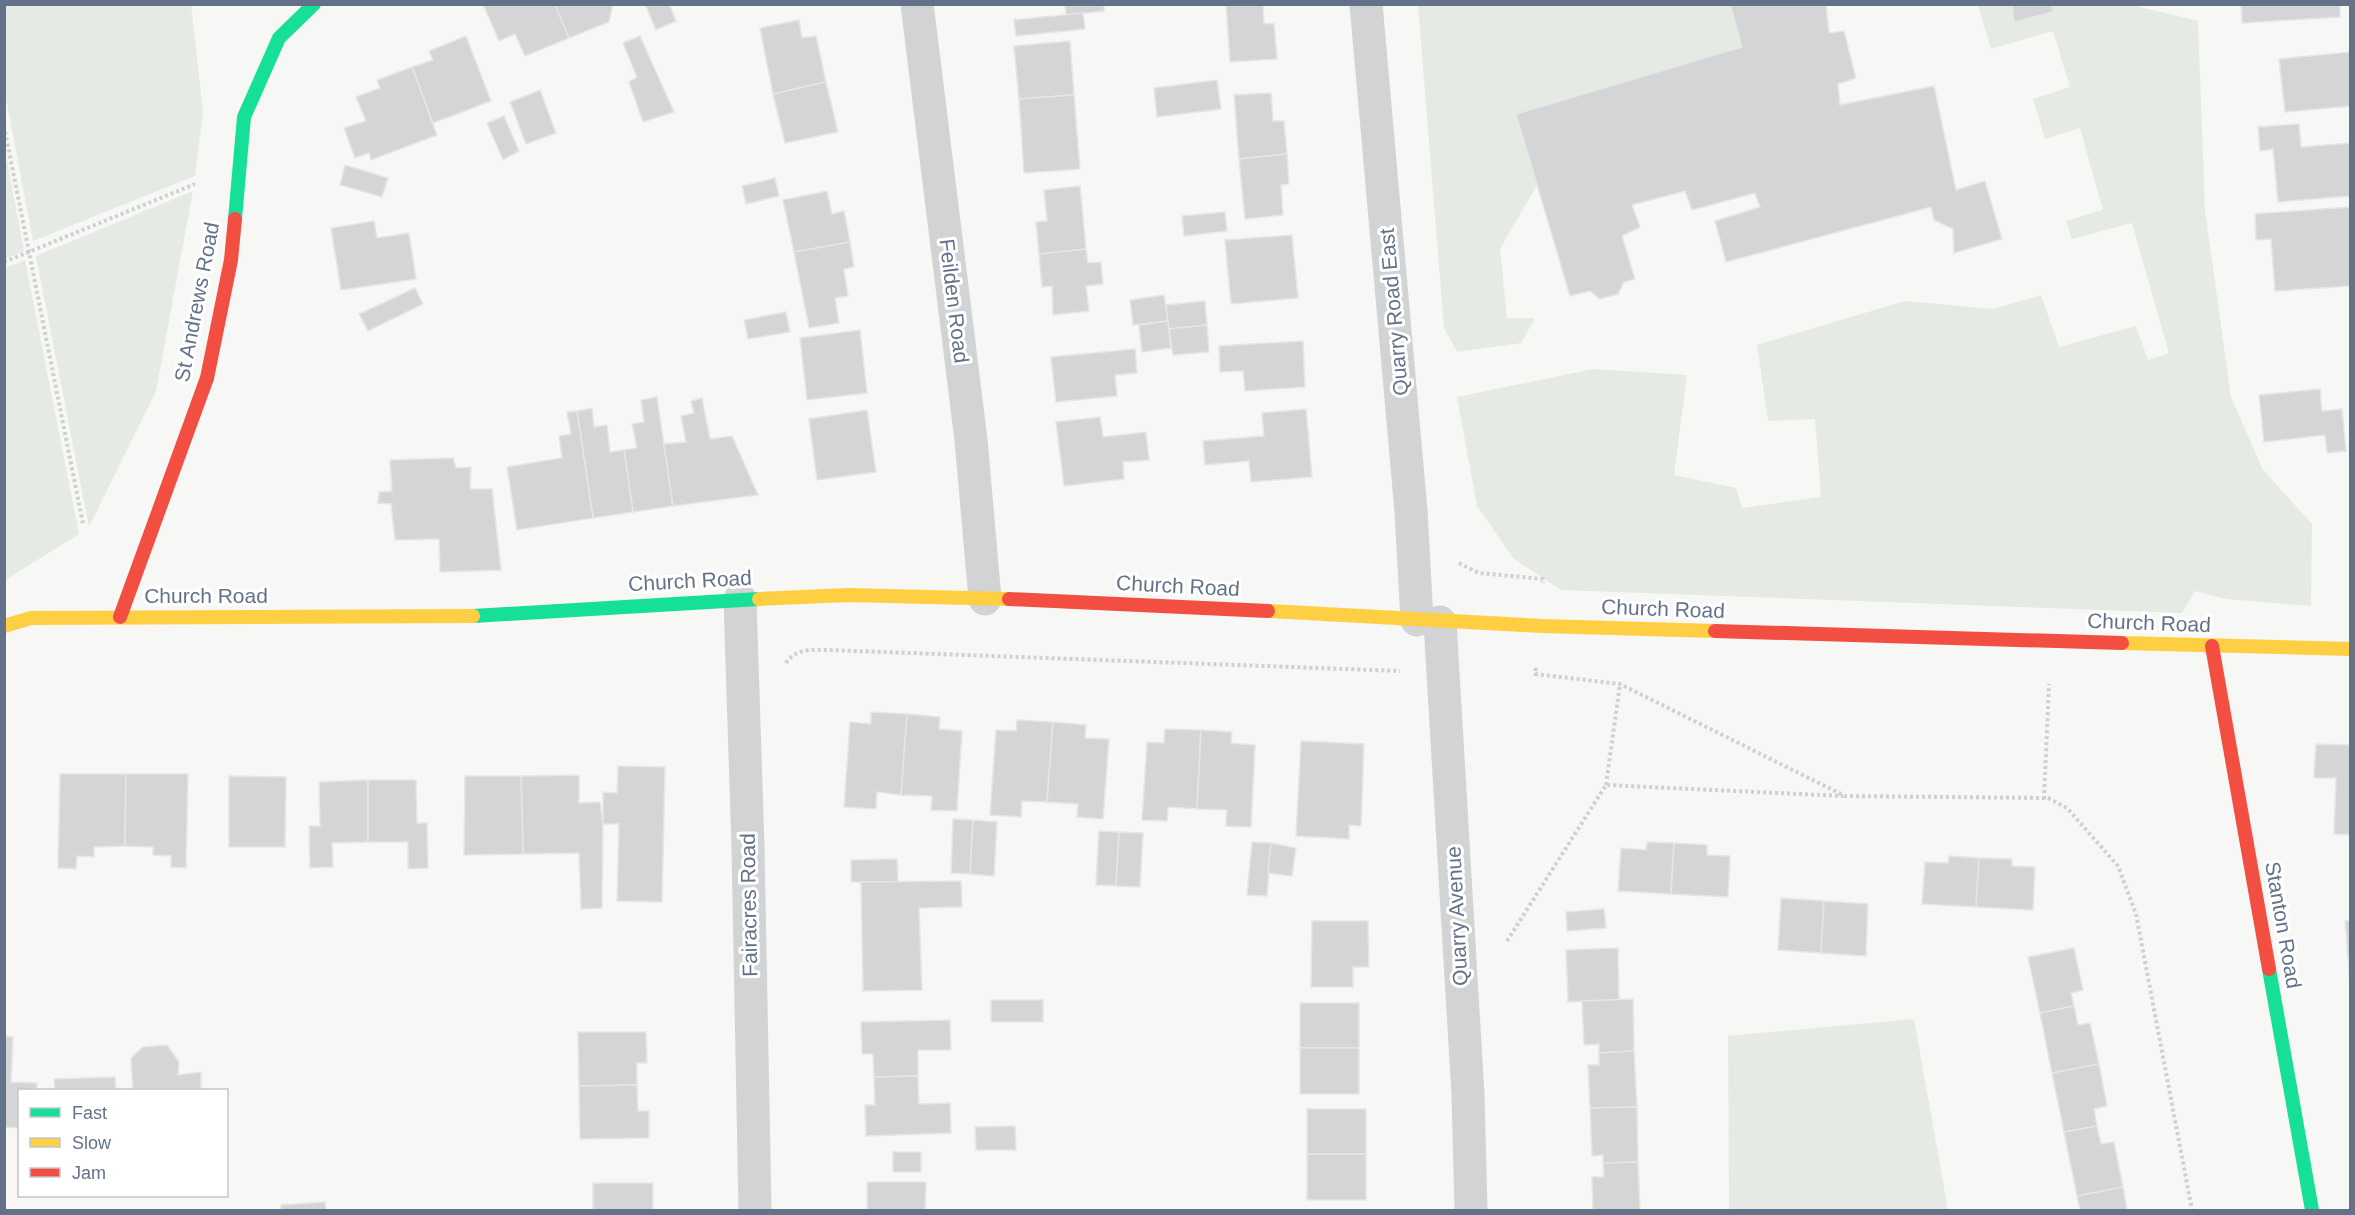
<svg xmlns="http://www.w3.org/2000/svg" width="2355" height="1215" font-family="Helvetica,sans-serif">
<rect width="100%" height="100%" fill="#f7f7f6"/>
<g fill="#e6eae4">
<path d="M4 5H191L203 112 195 176 33 241 5 93Z"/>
<path d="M1418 5H1730L1742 47 1537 185 1500 249 1507 318H1535L1521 343 1457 352 1444 328Z"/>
<path d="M1978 5H2012L2015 22 2053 12 2051 5H2132L2198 21 2205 210 2231 397 2263 470 2312 524 2311 606 2226 599 2195 591 2182 613 1561 590 1514 559 1477 506 1457 397 1593 369 1687 375 1674 475 1736 488 1742 508 1821 497 1815 419 1768 421 1757 345 1905 301 1993 309 2041 295 2059 347 2136 326 2148 360 2169 353 2132 223 2072 239 2066 221 2103 210 2080 128 2045 139 2033 99 2070 87 2053 31 1991 49Z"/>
<path d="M5 150 24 251 5 259H4Z"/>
<path d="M193 191 156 391 89 527 36 256Z"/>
<path d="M25 260 79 534 5 580V268Z"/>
<path d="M1914 1019 1948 1210H1729L1728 1036Z"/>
</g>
<g fill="#d4d5d6" stroke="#e6e6e6" stroke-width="1.5">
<path d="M483 4H555L569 38 525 56 515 34 499 41Z"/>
<path d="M555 4H613L609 22 569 38Z"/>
<path d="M645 4H669L676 21 656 30Z"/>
<path d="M1065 4H1104V11L1066 15Z"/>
<path d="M1226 4H1263L1264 24 1274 23 1277 59 1230 62Z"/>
<path d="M1730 4H1826L1829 33 1844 31 1856 78 1838 84 1840 105 1934 86 1956 190 1985 181 2002 239 1954 253 1953 229 1934 220 1931 207 1726 262 1715 221 1760 207 1755 193 1692 210 1685 191 1632 205 1640 227 1622 236 1635 279 1624 282 1618 294 1600 299 1590 291 1570 296 1516 114 1742 47Z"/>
<path d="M2012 4H2051L2053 12 2014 22Z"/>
<path d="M2241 4H2340V17L2242 23Z"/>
<path d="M1083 13 1085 29 1016 36 1014 20Z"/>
<path d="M799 20 802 38 816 36 826 82 773 94 760 28Z"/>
<path d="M466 36 491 101 433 123 412 67 433 60 429 51Z"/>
<path d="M640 36 674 112 643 122 629 82 637 77 623 43Z"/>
<path d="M1070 41 1074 95 1019 99 1014 46Z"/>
<path d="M2350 52V106L2285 112 2279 59Z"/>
<path d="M412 67 437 135 371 160 369 153 355 158 344 128 366 121 356 97 380 88 377 80Z"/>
<path d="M1217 80 1221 109 1157 117 1154 88Z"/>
<path d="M826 82 838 132 785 143 773 94Z"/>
<path d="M540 90 556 133 526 144 510 102Z"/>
<path d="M1271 93 1273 121H1284L1287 154 1239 159 1234 95Z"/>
<path d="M1074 95 1080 169 1024 173 1019 99Z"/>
<path d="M504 116 519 151 503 160 487 123Z"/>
<path d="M2299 124 2301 147 2350 143V196L2278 202 2273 149 2260 151 2258 127Z"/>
<path d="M1287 154 1289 184 1281 185 1283 215 1245 219 1239 159Z"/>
<path d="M345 165 388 178 382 197 340 185Z"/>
<path d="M775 178 779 196 746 204 742 186Z"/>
<path d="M1080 186 1086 249 1039 254 1036 222 1047 221 1044 190Z"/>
<path d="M827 191 832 214 844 211 850 242 794 252 783 200Z"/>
<path d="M2350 207V286L2275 291 2271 239 2256 240 2255 214Z"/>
<path d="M1225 212 1227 231 1184 236 1182 216Z"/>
<path d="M374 221 377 238 409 233 416 279 341 290 331 228Z"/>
<path d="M1292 235 1298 298 1231 304 1225 240Z"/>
<path d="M850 242 854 267 844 269 848 296 835 298 839 323 809 328 794 252Z"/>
<path d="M1086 249 1088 263 1101 262 1103 284 1086 286 1089 311 1053 315 1052 286 1042 287 1039 254Z"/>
<path d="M415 288 423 304 368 331 359 314Z"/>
<path d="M1164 295 1168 321 1133 325 1130 300Z"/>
<path d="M1205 301 1207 325 1169 329 1166 305Z"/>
<path d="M786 312 790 332 748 339 744 320Z"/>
<path d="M1168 321 1171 348 1142 352 1139 325Z"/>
<path d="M1207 325 1209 352 1173 355 1169 329Z"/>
<path d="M860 330 867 393 807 400 800 338Z"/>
<path d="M1303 341 1305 387 1245 391 1243 371 1220 372 1219 346Z"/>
<path d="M1135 349 1137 373 1115 375 1117 396 1056 402 1051 357Z"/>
<path d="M2320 389 2322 411 2342 409 2346 451 2327 453 2325 435 2264 442 2259 395Z"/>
<path d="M657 397 673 506 633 512 624 450 637 448 632 424 644 422 641 400Z"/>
<path d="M702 398 710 439 732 436 758 495 673 506 664 444 686 442 681 416 694 413 691 401Z"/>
<path d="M592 408 594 427 607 425 610 452 624 450 633 512 593 518 577 411Z"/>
<path d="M1306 409 1312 477 1251 482 1249 461 1205 465 1203 441 1264 436 1262 413Z"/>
<path d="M867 410 876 472 817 480 809 419Z"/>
<path d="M577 411 593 518 517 530 507 467 562 458 559 436 571 434 567 412Z"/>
<path d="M1100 417 1103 437 1146 432 1149 460 1123 462 1124 479 1064 486 1056 422Z"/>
<path d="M453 458 456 468 471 467 470 489H492L501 570 440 572 439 539 395 540 391 504 378 503 379 492 392 491 390 460Z"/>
<path d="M871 712 907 714 901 795 877 792 876 809 844 807 850 722 871 724Z"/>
<path d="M907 714 940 717 939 729 962 731 957 811 931 810 932 796 901 795Z"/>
<path d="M1017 720 1053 722 1047 802 1022 801 1021 817 990 815 996 730 1016 731Z"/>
<path d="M1053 722 1086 725 1085 738 1109 739 1103 819 1077 817 1078 804 1047 802Z"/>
<path d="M1165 729 1201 730 1197 809 1168 807 1167 821 1142 820 1147 742 1164 743Z"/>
<path d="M1201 730 1232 732 1231 743 1255 745 1251 827 1226 826 1227 810 1197 809Z"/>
<path d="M1301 741 1364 744 1361 826 1349 825V839L1296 836Z"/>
<path d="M2316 744 2350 745V835L2334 834 2336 778H2314Z"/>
<path d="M618 766 665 767 662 902 617 901 619 824H603V792L617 793Z"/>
<path d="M60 774H126L125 846 94 847V857L77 856 76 869 58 868Z"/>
<path d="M126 774H188L186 868 171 867V856L153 855V847L125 846Z"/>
<path d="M579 775V803L600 802 603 824 602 908 581 909 579 853 523 854 521 776Z"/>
<path d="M229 776 286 777 285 847H229Z"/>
<path d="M465 776H521L523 854 464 855Z"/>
<path d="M368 780V842L332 843 333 867 310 868 309 826H320L319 782Z"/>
<path d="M368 780H416L417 823H427L428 868 408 869V842H368Z"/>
<path d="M953 819 973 820 970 874 951 873Z"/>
<path d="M973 820 997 822 994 876 970 874Z"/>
<path d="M1099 831 1119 832 1116 886 1096 885Z"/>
<path d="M1119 832 1143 833 1140 887 1116 886Z"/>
<path d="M1252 842 1271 843 1267 896 1247 895Z"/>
<path d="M1647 842 1674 843 1671 894 1618 891 1621 848 1646 850Z"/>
<path d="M1271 843 1296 848 1292 876 1268 873Z"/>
<path d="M1674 843 1707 845V855L1730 856 1728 897 1671 894Z"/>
<path d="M1949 856 1979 858 1976 907 1922 904 1925 862 1948 863Z"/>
<path d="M1979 858 2012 859V866L2035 867 2033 910 1976 907Z"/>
<path d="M897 859 898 882H851V860Z"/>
<path d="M961 881 962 907 919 908 922 990 863 991 861 882Z"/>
<path d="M1781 898 1824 901 1821 953 1778 950Z"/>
<path d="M1824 901 1868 904 1866 956 1821 953Z"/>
<path d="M1604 909 1606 928 1567 931 1566 912Z"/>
<path d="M1312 921H1368L1369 967H1353V987H1311Z"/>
<path d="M2345 921H2350V983Z"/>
<path d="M1618 948 1619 1000 1568 1002 1566 950Z"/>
<path d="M2074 948 2083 990 2071 993 2074 1006 2040 1013 2028 957Z"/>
<path d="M1633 999 1634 1051 1599 1053V1044L1584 1045 1582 1001Z"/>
<rect x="991" y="1000" width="52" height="22"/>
<rect x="1300" y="1003" width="59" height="45"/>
<path d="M2074 1006 2078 1025 2090 1023 2099 1064 2052 1073 2040 1013Z"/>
<path d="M950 1020 951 1050H918V1076L874 1077 873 1054H862L861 1022Z"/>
<path d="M578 1032H646L647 1063H637V1085L579 1086Z"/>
<path d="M4 1036 13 1037 11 1082 37 1083V1090H20V1128L4 1127Z"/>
<path d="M167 1045 179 1062 178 1075 201 1072V1090H133L131 1058 143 1047Z"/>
<rect x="1300" y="1048" width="59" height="46"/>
<path d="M1634 1051 1637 1107 1590 1108 1588 1065H1599V1053Z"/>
<path d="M2099 1064 2107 1106 2094 1109 2097 1126 2064 1132 2052 1073Z"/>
<path d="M918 1076 919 1104 950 1103 951 1133 866 1136 865 1105H875L874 1077Z"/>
<path d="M115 1077 116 1090H55L54 1079Z"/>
<path d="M637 1085 638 1111H649V1138L580 1139 579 1086Z"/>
<path d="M1637 1107 1638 1162 1603 1163V1155L1592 1156 1590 1108Z"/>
<rect x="1307" y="1109" width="59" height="45"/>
<path d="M1015 1126 1016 1150H976L975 1127Z"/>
<path d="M2097 1126 2101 1144 2114 1142 2123 1187 2077 1196 2064 1132Z"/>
<rect x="893" y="1152" width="28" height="20"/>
<rect x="1307" y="1154" width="59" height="46"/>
<path d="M1638 1162 1640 1210H1593L1592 1177H1604L1603 1163Z"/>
<path d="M867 1182H926L925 1210H867Z"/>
<rect x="593" y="1183" width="60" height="27"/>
<path d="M2123 1187 2127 1210H2080L2077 1196Z"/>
<path d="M325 1202 326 1210H281V1205Z"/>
</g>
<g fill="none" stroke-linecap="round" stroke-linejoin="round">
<g stroke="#cfd0d1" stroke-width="4" stroke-dasharray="3 3" stroke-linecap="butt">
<path d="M4 126 83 524"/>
<path d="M4 262 195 184"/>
<path d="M1459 563 1479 573 1543 579V583"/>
<path d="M786 663C795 648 813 650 829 650L1400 671"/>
<path d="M1536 668 1535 674 1620 684 1845 796 2048 798 2067 808 2118 866 2136 914 2192 1210"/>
<path d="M1606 785 1620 684"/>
<path d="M2044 799 2049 684"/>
<path d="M1507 941 1606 785 1843 796"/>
</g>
<g stroke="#d2d3d4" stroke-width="33">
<path d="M917 4 971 440 985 599"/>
<path d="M1366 4 1411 511 1417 620"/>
<path d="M740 599 748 848 755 1210"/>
<path d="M1440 622 1468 1095 1471 1210"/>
</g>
<g stroke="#16e098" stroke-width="14">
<path d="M235 219 244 117 279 38 314 4"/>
<path d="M473 616 759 599"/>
<path d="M2269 969 2312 1210"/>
</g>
<g stroke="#ffcf43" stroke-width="14">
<path d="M759 599 848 595 1009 599"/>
<path d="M1268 611 1542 626 1715 631"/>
<path d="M4 626 31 618 473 616"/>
<path d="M2122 643 2350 649"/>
</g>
<g stroke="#f24e42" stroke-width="14">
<path d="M1009 599 1268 611"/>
<path d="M120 617 207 378 231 260 235 219"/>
<path d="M1715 631 2122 643"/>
<path d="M2212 646 2269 969"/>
</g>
</g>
<g text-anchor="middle" stroke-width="6" stroke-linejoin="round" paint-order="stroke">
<g font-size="21" fill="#647289" stroke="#fff">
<text transform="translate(954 301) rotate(83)" y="7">Feilden Road</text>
<text transform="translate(197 302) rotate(-79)" y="7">St Andrews Road</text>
<text transform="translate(1394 312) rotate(-95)" y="7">Quarry Road East</text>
<text transform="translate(690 581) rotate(-3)" y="7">Church Road</text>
<text transform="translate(1178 586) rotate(3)" y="7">Church Road</text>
<text x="206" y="603">Church Road</text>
<text transform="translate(1663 609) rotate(2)" y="7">Church Road</text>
<text transform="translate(2149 623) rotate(2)" y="7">Church Road</text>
<text transform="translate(749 905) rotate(-91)" y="7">Fairacres Road</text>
<text transform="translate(1457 916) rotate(-93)" y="7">Quarry Avenue</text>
<text transform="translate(2283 925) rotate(80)" y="7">Stanton Road</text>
</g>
</g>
<rect width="2355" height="1215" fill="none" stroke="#647289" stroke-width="12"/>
<rect x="18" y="1089" width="210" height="108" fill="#ffffff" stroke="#c1c7d0" stroke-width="1.5"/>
<rect x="30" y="1108" width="30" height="9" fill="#16e098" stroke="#c1c7d0" stroke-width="1.5"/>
<text x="72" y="1119" font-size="18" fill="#647289">Fast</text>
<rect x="30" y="1138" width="30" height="9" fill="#ffcf43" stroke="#c1c7d0" stroke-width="1.5"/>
<text x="72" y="1149" font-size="18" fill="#647289">Slow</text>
<rect x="30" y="1168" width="30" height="9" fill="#f24e42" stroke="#c1c7d0" stroke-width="1.5"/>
<text x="72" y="1179" font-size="18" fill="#647289">Jam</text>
</svg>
